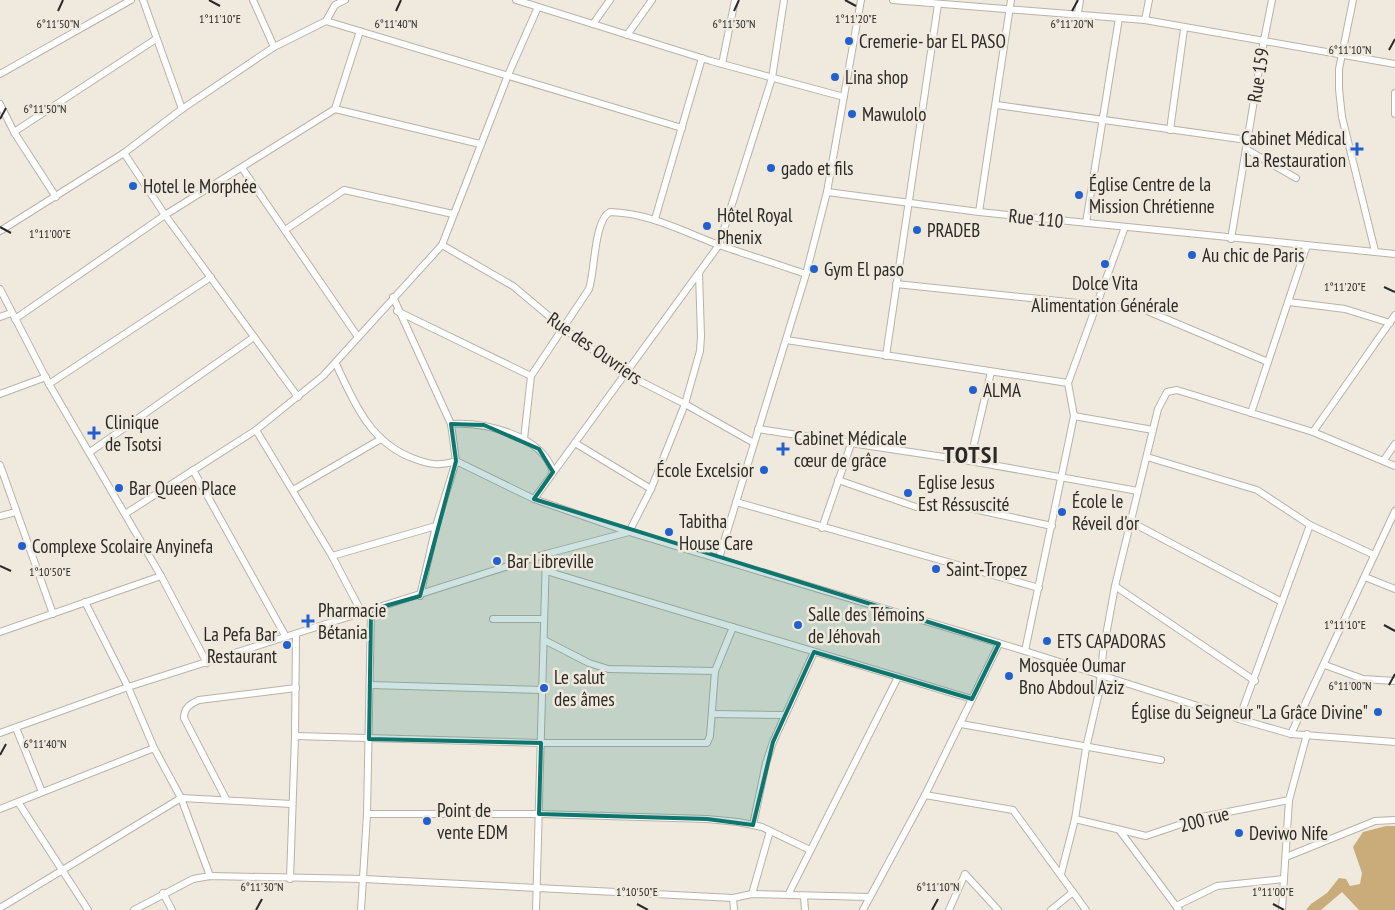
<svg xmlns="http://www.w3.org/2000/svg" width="1395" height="910" font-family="'PT Sans Narrow',sans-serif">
<rect width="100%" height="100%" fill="#efe9de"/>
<path fill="#c9ac79" d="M1386 826H1395V910H1359L1342 892 1321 910H1306L1311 904 1327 893 1339 878 1346 879 1350 886 1360 884 1362 873 1353 847 1363 832Z"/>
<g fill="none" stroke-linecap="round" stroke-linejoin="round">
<g stroke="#b8b2a8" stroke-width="8">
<g id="street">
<path d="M143 0 182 109"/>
<path d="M253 0 274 47"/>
<path d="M516 0 711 61 844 97"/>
<path d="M893 0 1145 20 1395 64"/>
<path d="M1353 0 1339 69V89L1342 117 1375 251"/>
<path d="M1078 13 1080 0"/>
<path d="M1145 20 1149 0"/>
<path d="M326 21 682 128"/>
<path d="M593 24 610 0"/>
<path d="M627 35 652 0"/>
<path d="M722 64 735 0"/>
<path d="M0 74 131 0"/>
<path d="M1395 93V114"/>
<path d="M0 104 14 132 56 197"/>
<path d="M997 105 1247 140"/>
<path d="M335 109 480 144"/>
<path d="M1170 130 1184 29"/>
<path d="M14 132 156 39"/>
<path d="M1246 149 1296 178"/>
<path d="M124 153 165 215 298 397"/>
<path d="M242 168 358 337"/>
<path d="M827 192 979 212 1395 254"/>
<path d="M979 212 1011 0"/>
<path d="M655 219 702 58"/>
<path d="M1086 223 1119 18"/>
<path d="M285 230 344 190 453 214"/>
<path d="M0 231 124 153 182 109 274 47 326 21 335 5 345 0"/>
<path d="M1231 239 1264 40 1272 0"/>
<path d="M442 245 513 286 563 328 626 374 685 404 754 443"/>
<path d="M896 284 1145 310 1268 362"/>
<path d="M0 289 49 384 161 576 207 663"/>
<path d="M1289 302 1345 309 1390 323"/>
<path d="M397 311 531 376 524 439"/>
<path d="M0 317 11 313"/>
<path d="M15 319 165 215 335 109 360 31"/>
<path d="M786 340 1068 383"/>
<path d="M886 356 938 4"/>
<path d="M336 364C354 403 371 444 415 459 431 465 440 466 456 461L451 424 393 297"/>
<path d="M531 376 589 289C595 271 594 220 610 212 649 213 682 231 719 245 748 255 777 264 806 274"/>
<path d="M49 384 211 277"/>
<path d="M0 394 46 377"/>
<path d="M1251 413 1307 245"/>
<path d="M1074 416 1153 430"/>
<path d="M451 424C485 422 542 435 553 472"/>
<path d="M758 429 970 461 1138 491"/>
<path d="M256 430 332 556 362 613"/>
<path d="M1313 432 1395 315"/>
<path d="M575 443 651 489"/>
<path d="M90 452 254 337"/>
<path d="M1147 457 1257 490 1310 525 1374 555"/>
<path d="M1384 460 1395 444"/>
<path d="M970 461 991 372"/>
<path d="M0 465 53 614"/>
<path d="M193 470 286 637"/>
<path d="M838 480 916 507 955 505 1052 526"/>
<path d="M293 490 381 439"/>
<path d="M534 499 719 245 772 78 784 0"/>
<path d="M736 502 1039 588"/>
<path d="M125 514 256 430 323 376 442 245 508 75 538 7"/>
<path d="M0 516 16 512"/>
<path d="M1131 522 1282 602"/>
<path d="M822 528 851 444"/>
<path d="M332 556 436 526"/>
<path d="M719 558 806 274 827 192 861 0"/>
<path d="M546 571 972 699"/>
<path d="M1365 577 1395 589"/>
<path d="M1115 586 1255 681"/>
<path d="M420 596 436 526 456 461 534 499 629 532 1025 651 1239 719 1291 734 1395 742"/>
<path d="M85 602 128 687 154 748 181 798 210 876"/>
<path d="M493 619H544"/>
<path d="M0 632 161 576"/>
<path d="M544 640 589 663 608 669 715 671"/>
<path d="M1025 651 1074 416 1068 383 1125 227"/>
<path d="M1325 665 1363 679 1395 681"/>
<path d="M370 685 542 690"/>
<path d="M712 714 785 715"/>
<path d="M1239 719 1310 525"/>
<path d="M961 724 1161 760"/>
<path d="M16 728 42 792"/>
<path d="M0 733 128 687 546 554 629 532 651 489 685 404 700 351 701 336 699 274"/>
<path d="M1291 734 1395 511"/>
<path d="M295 736 541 743H707L710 736 715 671 733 627"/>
<path d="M925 795 1013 810 1086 910"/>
<path d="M226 799 184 718C184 708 190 704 199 700L296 688"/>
<path d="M18 802 88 910"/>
<path d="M0 809 154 748"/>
<path d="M367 814H539L707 819 738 822 762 827 810 850"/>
<path d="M1075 819 1146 836 1202 817 1289 800"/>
<path d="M753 825 766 763 773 742 814 652"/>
<path d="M1120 831 1179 910"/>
<path d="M1286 857 1375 821 1395 820"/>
<path d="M1061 874 1075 819 1086 748 1099 692 1103 652 1115 586 1158 409 1167 392 1177 390 1313 432 1395 466"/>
<path d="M290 879 295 736 296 635"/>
<path d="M163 893 172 910"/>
<path d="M752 894 770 831"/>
<path d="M788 895 898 677"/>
<path d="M804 897 805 910"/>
<path d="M733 898 734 910"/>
<path d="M1176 906 1217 886 1284 879"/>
<path d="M0 908 181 798 292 804"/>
<path d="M134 910 193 879 210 876 364 879 733 898 752 894 869 897"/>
<path d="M361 910 367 814 371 610"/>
<path d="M536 910 546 554"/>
<path d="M863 910 925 795 999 644"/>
<path d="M949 910 965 874 998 910"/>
<path d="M1051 910 1073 892"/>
<path d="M1282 910 1289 800 1307 734"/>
</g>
</g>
<use href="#street" stroke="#fff" stroke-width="6"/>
</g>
<path fill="#0f766e" fill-opacity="0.2" stroke="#0f766e" stroke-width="4" stroke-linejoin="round" d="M451 424 484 425 539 449 553 472 534 499 999 644 972 699 814 652 773 742 753 825 707 819 539 814 541 743 369 739 371 610 420 596 456 461Z"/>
<path fill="none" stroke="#2c2a26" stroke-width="2" d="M209 0 220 6M845 0 856 6M58 11 63 0M396 11 401 0M734 11 739 0M1072 11 1078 0M1389 50 1395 39M0 119 6 108M0 227 11 233M1384 287 1395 292M0 566 11 571M1384 625 1395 631M1389 685 1395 674M0 755 6 744M637 904 648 910M1273 904 1284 910M256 910 262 899M932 910 938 899"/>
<g fill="#2261cd" stroke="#efe9de" stroke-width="2">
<circle cx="849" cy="41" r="5"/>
<circle cx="835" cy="77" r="5"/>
<circle cx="852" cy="114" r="5"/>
<path d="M1354.5 141.5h5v5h5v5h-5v5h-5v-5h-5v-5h5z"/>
<circle cx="771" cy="168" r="5"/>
<circle cx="133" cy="186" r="5"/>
<circle cx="1079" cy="195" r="5"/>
<circle cx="707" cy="226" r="5"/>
<circle cx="917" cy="230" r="5"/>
<circle cx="1192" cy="255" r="5"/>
<circle cx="1105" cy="264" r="5"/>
<circle cx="814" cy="269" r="5"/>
<circle cx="973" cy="390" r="5"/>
<path d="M91.5 425.5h5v5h5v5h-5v5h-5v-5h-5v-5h5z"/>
<path d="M780.5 441.5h5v5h5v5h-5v5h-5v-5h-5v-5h5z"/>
<circle cx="764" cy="470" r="5"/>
<circle cx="119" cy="488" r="5"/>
<circle cx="908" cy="493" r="5"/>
<circle cx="1062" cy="512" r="5"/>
<circle cx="669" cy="532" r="5"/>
<circle cx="22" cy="546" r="5"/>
<circle cx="497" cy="561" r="5"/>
<circle cx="936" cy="569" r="5"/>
<path d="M305.5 613.5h5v5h5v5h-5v5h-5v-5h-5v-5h5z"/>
<circle cx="798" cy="625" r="5"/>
<circle cx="1047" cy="641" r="5"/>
<circle cx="287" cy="645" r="5"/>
<circle cx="1009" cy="676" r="5"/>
<circle cx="544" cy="688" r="5"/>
<circle cx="1378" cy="712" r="5"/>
<circle cx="427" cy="821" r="5"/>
<circle cx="1239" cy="833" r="5"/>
</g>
<g text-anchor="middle" stroke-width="5" stroke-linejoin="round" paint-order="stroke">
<g font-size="19" fill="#2c2a26" stroke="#efe9de" text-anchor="start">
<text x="859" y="48">Cremerie- bar EL PASO</text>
<text x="845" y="84">Lina shop</text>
<text x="862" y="121">Mawulolo</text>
<text x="1346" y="145" text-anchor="end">Cabinet Médical<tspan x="1346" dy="22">La Restauration</tspan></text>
<text x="781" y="175">gado et fils</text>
<text x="1089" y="191">Église Centre de la<tspan x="1089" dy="22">Mission Chrétienne</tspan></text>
<text x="143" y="193">Hotel le Morphée</text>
<text x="717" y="222">Hôtel Royal<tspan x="717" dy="22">Phenix</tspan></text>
<text x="927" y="237">PRADEB</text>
<text x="1202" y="262">Au chic de Paris</text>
<text x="824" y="276">Gym El paso</text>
<text x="1105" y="290" text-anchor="middle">Dolce Vita<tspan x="1105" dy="22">Alimentation Générale</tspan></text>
<text x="983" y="397">ALMA</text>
<text x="105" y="429">Clinique<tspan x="105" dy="22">de Tsotsi</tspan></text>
<text x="794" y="445">Cabinet Médicale<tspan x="794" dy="22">cœur de grâce</tspan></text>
<text x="754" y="477" text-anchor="end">École Excelsior</text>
<text x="918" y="489">Eglise Jesus<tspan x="918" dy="22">Est Réssuscité</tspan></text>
<text x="129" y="495">Bar Queen Place</text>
<text x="1072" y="508">École le<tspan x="1072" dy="22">Réveil d'or</tspan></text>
<text x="679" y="528">Tabitha<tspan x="679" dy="22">House Care</tspan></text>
<text x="32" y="553">Complexe Scolaire Anyinefa</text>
<text x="507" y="568">Bar Libreville</text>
<text x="946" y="576">Saint-Tropez</text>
<text x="318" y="617">Pharmacie<tspan x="318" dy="22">Bétania</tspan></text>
<text x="808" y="621">Salle des Témoins<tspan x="808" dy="22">de Jéhovah</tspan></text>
<text x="277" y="641" text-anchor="end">La Pefa Bar<tspan x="277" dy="22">Restaurant</tspan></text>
<text x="1057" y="648">ETS CAPADORAS</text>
<text x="1019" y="672">Mosquée Oumar<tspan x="1019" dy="22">Bno Abdoul Aziz</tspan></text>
<text x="554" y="684">Le salut<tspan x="554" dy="22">des âmes</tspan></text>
<text x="1368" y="719" text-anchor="end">Église du Seigneur "La Grâce Divine"</text>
<text x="437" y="817">Point de<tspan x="437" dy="22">vente EDM</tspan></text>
<text x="1249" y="840">Deviwo Nife</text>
</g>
<g font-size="19" fill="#2c2a26" stroke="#efe9de">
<text transform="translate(1258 75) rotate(-81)" y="7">Rue 159</text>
<text transform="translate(1036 218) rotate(6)" y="7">Rue 110</text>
<text transform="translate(595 348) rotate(35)" y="7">Rue des Ouvriers</text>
<text transform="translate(1204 819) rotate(-15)" y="7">200 rue</text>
</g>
<g font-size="24" font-weight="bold" letter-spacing="1" fill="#2c2a26" stroke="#efe9de">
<text x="971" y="463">TOTSI</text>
</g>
</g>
<g font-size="12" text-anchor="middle" fill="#2c2a26" stroke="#efe9de" stroke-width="5" stroke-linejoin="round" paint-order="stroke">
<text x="220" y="23">1°11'10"E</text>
<text x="856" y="23">1°11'20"E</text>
<text x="58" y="28">6°11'50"N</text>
<text x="396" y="28">6°11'40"N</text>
<text x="734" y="28">6°11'30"N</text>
<text x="1072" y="28">6°11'20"N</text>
<text x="1350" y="54">6°11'10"N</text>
<text x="45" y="113">6°11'50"N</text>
<text x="50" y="238">1°11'00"E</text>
<text x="1345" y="291">1°11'20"E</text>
<text x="50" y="576">1°10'50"E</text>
<text x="1345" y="629">1°11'10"E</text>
<text x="1350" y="690">6°11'00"N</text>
<text x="45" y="748">6°11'40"N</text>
<text x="262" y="891">6°11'30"N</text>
<text x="938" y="891">6°11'10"N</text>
<text x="637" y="896">1°10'50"E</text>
<text x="1273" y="896">1°11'00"E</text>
</g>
</svg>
